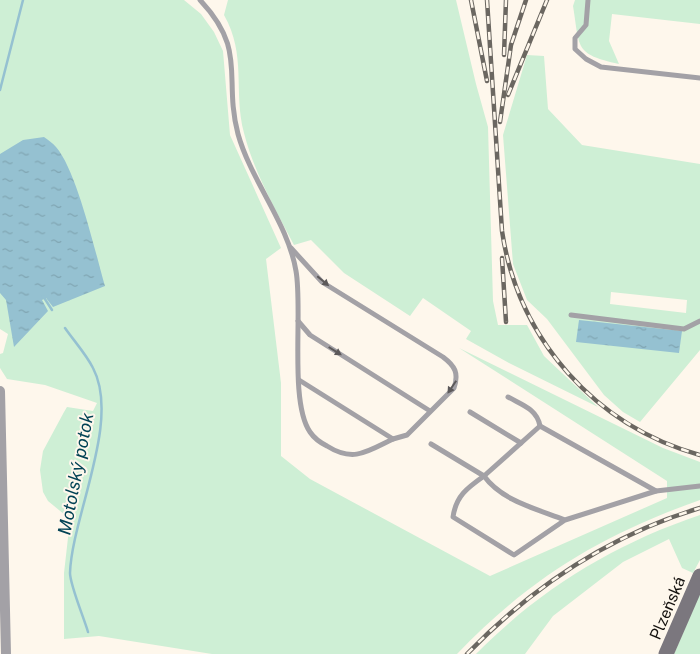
<svg xmlns="http://www.w3.org/2000/svg" width="700" height="654" font-family="'Public Sans',sans-serif">
<defs>
<pattern id="water-ripples" width="26" height="14" patternUnits="userSpaceOnUse" patternTransform="scale(1.25)"><rect width="26" height="14" fill="#95c1d1"/><path d="M2 4q2-2 4 0t4 0M15 11q2-2 4 0t4 0" fill="none" stroke="#80a5b2"/></pattern>
</defs>
<rect width="100%" height="100%" fill="#fef7ec"/>
<g fill="#ceefd5" fill-rule="evenodd">
<path d="M0 0H184L201 14 214 32 223 51 230 135 281 248 266 259 281 383V456L310 479 490 576 667 498V481L459 348 663 448 700 462V500C601 535 530 578 457 654H212L99 636 64 639V573L69 529 65 515 48 501 43 492 40 470 43 451 64 412 67 407 93 411 97 403 45 385 7 379 0 368V354L3 353 8 334 0 329Z"/>
<path d="M228 0H456L476 84 488 127 493 301 498 325H527L544 356 598 407 509 363 466 339 471 331 423 298 410 316 344 273 311 240 294 245C275 209 254 172 244 133 233 91 247 56 224 15Z"/>
<path d="M575 0H700V24L612 14 609 41 619 64C574 54 580 48 573 6Z"/>
<path d="M527 55 544 56 548 109 582 145 700 164V350L640 422 623 412 604 395 547 319 527 300 513 264 503 135ZM611 292 687 300 686 313 610 304Z"/>
<path d="M700 515V560L693 573 682 568 669 539 623 562 553 616 525 654H476C540 589 614 544 700 515Z"/>
<path d="M700 593V654H674Z"/>
</g>
<g fill="url(#water-ripples)">
<path d="M44 137C48 140 53 143 56 147 77 171 95 252 105 286L53 307 46 298 42 300 48 311 14 347 6 300 0 293V154L23 140Z"/>
<path d="M579 320 682 331 679 353 576 342Z"/>
</g>
<g fill="none" stroke-linecap="round" stroke-linejoin="round">
<g stroke="#95c1d1" stroke-width="2.5">
<path d="M0 90 23 0"/>
<path d="M43 296 52 310"/>
<path d="M65 328C74 341 86 354 93 368 121 421 72 516 70 573 70 585 84 618 88 632"/>
</g>
<g stroke="#a3a1a6" stroke-width="5">
<path d="M200 0C248 51 223 77 238 134 251 181 288 223 296 271 303 309 289 402 310 432 314 438 321 443 327 446 354 463 368 451 393 439"/>
<path d="M588 0 586 25 575 38V49L586 59 601 67 700 78"/>
<path d="M291 248 322 282 443 357C455 366 459 373 454 388L407 435 393 439 299 380"/>
<path d="M571 315 684 329 700 321"/>
<path d="M298 321 310 335 430 411"/>
<path d="M508 397C522 405 537 409 540 426"/>
<path d="M470 412 521 443"/>
<path d="M431 444 484 476 540 426 656 491"/>
<path d="M565 520C537 509 502 501 484 476 467 488 456 496 453 517L514 555 565 520 656 491 700 486"/>
</g>
<path stroke="#a3a1a6" stroke-width="10" d="M0 391 6 654"/>
<path stroke="#7b777e" stroke-width="15" d="M666 654 700 576"/>
<g stroke="#6b6761" stroke-width="4.5">
<g id="rail">
<path d="M471 0 487 81"/>
<path d="M487 0 502 231C518 339 595 426 700 455"/>
<path d="M504 55 506 0"/>
<path d="M508 95 547 0"/>
<path d="M500 122 511 45 526 0"/>
<path d="M502 258 506 322"/>
<path d="M467 654C532 587 610 535 700 508"/>
</g>
</g>
<use href="#rail" stroke="#fef7ec" stroke-width="2.5" stroke-dasharray="8" stroke-linecap="butt"/>
</g>
<defs><path id="oneway-solid" d="M-6-.8H1V-3.2L6.5 0L1 3.2V.8H-6Z" transform="scale(1.25)"/></defs>
<g fill="#5c595a">
<use href="#oneway-solid" transform="translate(323 281) rotate(40)"/>
<use href="#oneway-solid" transform="translate(335 351) rotate(32)"/>
<use href="#oneway-solid" transform="translate(452 387) rotate(124)"/>
</g>
<g text-anchor="middle" stroke-width="4" stroke-linejoin="round" paint-order="stroke">
<g font-size="16" fill="#14110e" stroke="#fef7ec">
<text transform="translate(667 608) rotate(-67)" y="6">Plzeňská</text>
</g>
<g font-size="18" font-style="italic" fill="#034355" stroke="#fef7ec">
<text transform="translate(76 474) rotate(-79)" y="6">Motolský potok</text>
</g>
</g>
</svg>
